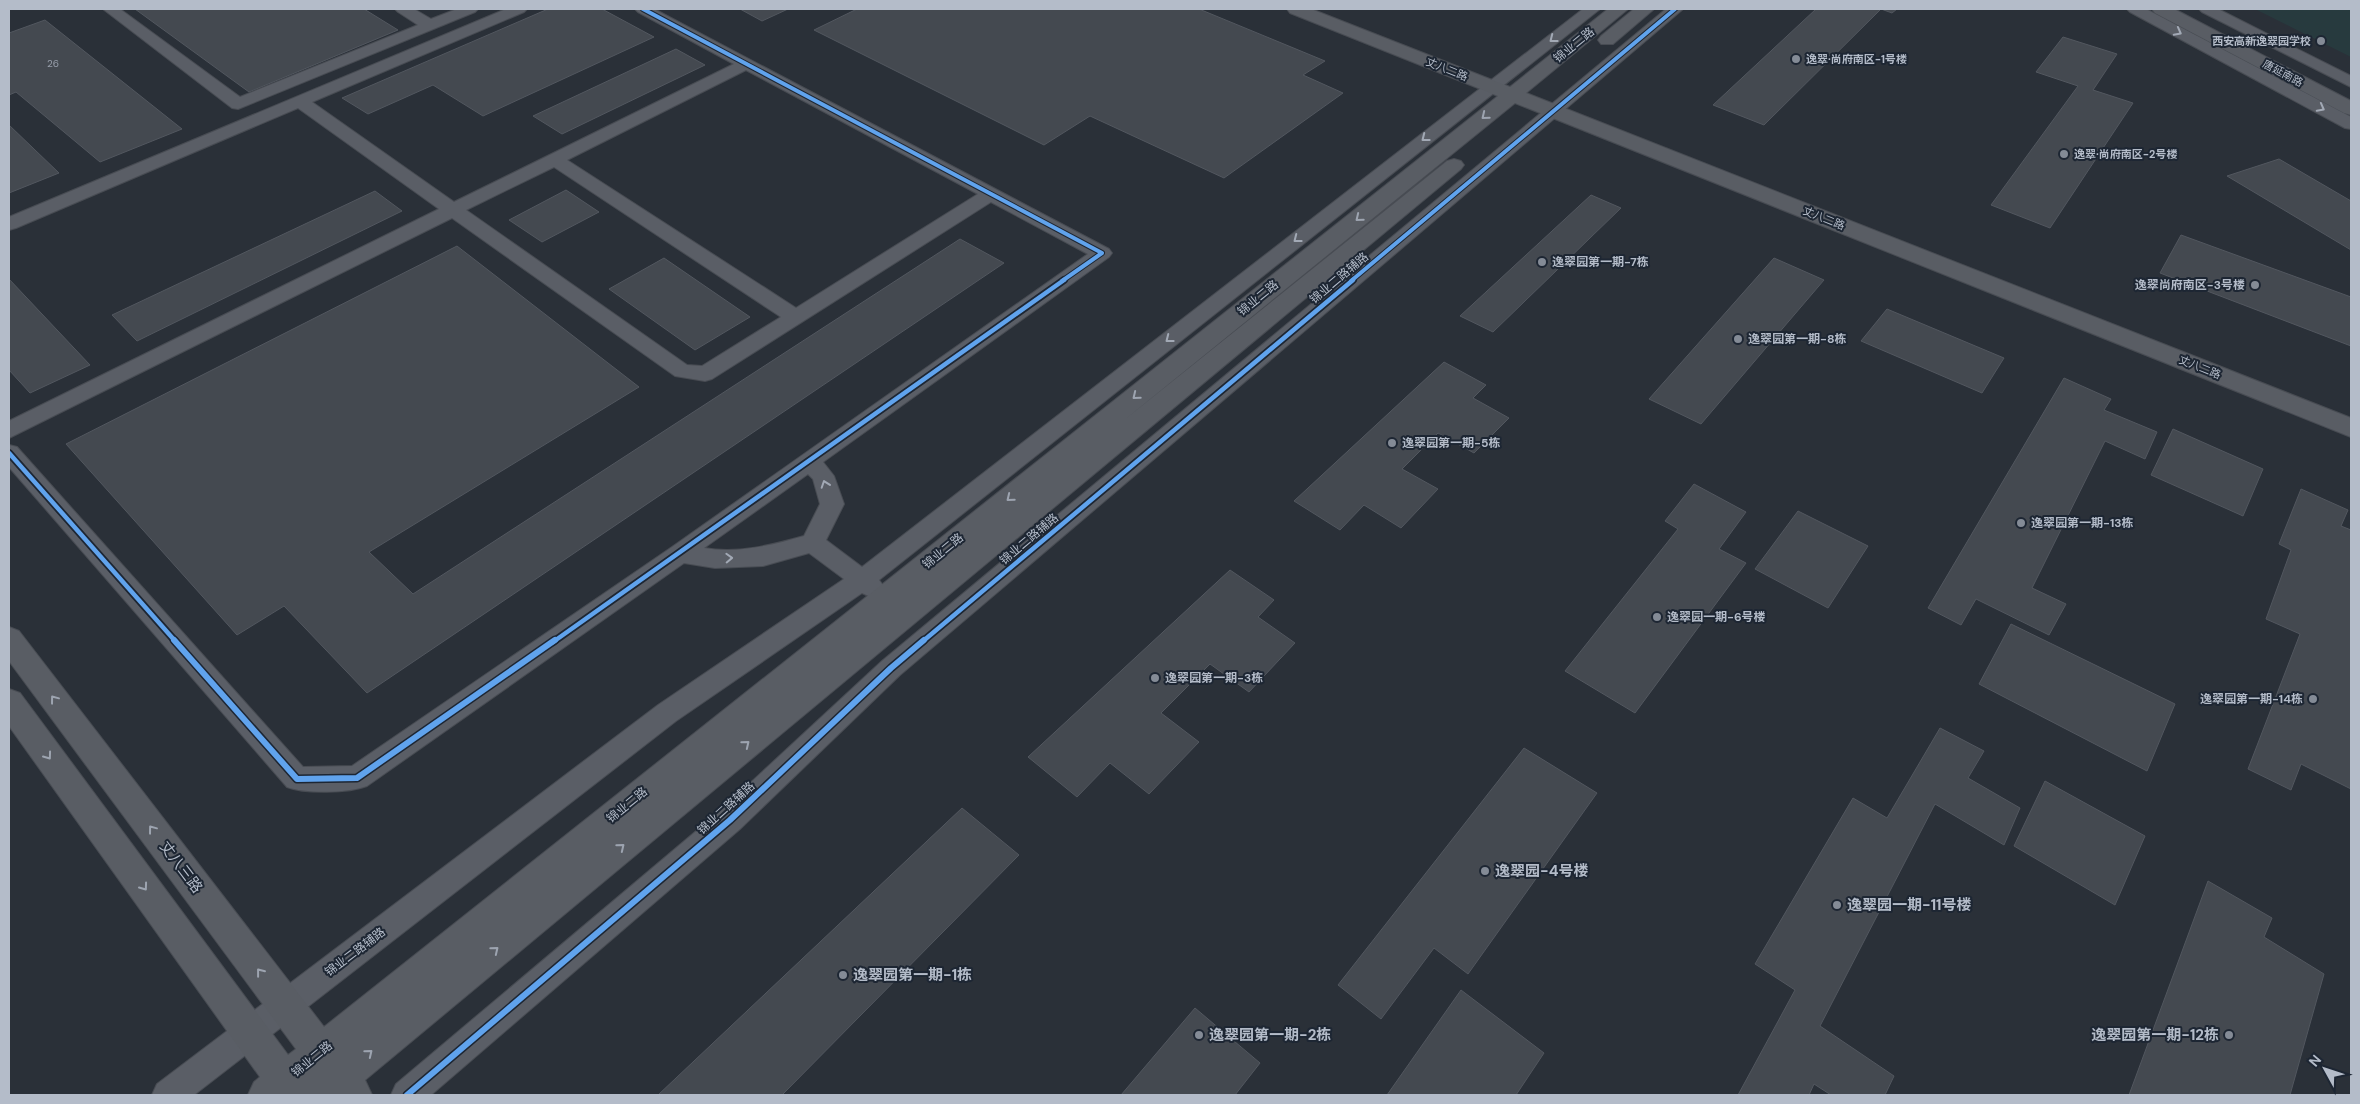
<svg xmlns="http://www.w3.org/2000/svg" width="2360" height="1104" font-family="'DM Sans','Noto Sans SC',sans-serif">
<rect width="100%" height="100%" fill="#2a3038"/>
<path fill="#273a3e" d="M2255 9H2351V57Z"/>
<g fill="#444950" stroke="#52575f">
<path d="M135 9H364L398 30 249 92Z"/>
<path d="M548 9H602L654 37 483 116 433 85 368 114 342 98Z"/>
<path d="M740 9H788L762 21Z"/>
<path d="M857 9H1199L1325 61 1303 75 1343 93 1224 178 1090 116 1044 145 814 30Z"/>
<path d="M1816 9H1897L1892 13 1881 9 1764 125 1713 105Z"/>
<path d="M45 20 182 129 100 162 16 92 9 95V33Z"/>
<path d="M2063 37 2117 54 2093 90 2133 103 2050 228 1991 205 2078 86 2036 72Z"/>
<path d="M676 49 705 65 562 134 533 116Z"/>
<path d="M9 125 59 173 9 193Z"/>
<path d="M2279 159 2351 201V250L2227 176Z"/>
<path d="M566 190 599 212 542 242 509 220Z"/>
<path d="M375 191 402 211 137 341 112 315Z"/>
<path d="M1591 195 1621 208 1493 332 1460 316Z"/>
<path d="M2181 235 2351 297V346L2160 273Z"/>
<path d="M960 239 1004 263 367 693 284 606 237 635 66 444 457 246 639 387 369 552 413 594Z"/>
<path d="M664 258 750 317 695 350 609 289Z"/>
<path d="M1774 258 1824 280 1701 424 1649 399Z"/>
<path d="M9 279 90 365 30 393 9 370Z"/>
<path d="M1887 309 2004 358 1982 393 1861 341Z"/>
<path d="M1444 362 1486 385 1473 398 1509 418 1474 453 1438 433 1402 469 1438 489 1401 528 1364 505 1340 530 1294 501Z"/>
<path d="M2064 378 2111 399 2104 410 2157 432 2145 459 2105 441 2032 588 2066 604 2049 635 1976 599 1961 625 1928 608Z"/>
<path d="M2173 429 2263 469 2243 516 2151 475Z"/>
<path d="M1694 484 1746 512 1719 549 1746 563 1635 713 1565 671 1678 529 1665 521Z"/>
<path d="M2301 489 2348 510 2341 526 2351 530V789L2301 764 2291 790 2248 769 2300 634 2266 619 2291 550 2279 544Z"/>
<path d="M1798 511 1868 546 1828 608 1755 569Z"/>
<path d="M1230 570 1274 600 1258 617 1295 643 1249 692 1210 664 1161 713 1199 742 1149 794 1110 763 1077 797 1028 757Z"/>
<path d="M2011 624 2175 704 2147 771 1979 684Z"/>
<path d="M1940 728 1984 751 1968 778 2020 808 2004 845 1935 804 1820 1026 1894 1076 1885 1095H1831L1814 1084 1809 1095H1738L1795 990 1755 964 1853 798 1887 818Z"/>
<path d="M1524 748 1597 793 1468 974 1434 948 1381 1019 1338 985Z"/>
<path d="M2045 781 2145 836 2115 905 2014 846Z"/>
<path d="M962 808 1019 855 782 1095H658Z"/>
<path d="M2208 881 2272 918 2264 937 2324 974 2290 1095H2129Z"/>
<path d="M1461 990 1544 1053 1516 1095H1387Z"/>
<path d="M1195 1008 1260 1063 1235 1095H1121Z"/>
</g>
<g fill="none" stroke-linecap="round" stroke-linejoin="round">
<g stroke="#484c53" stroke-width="2">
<g id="street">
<path d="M103 9H120L240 97 418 25 398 12 395 9H414L431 19 457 9H478L475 12 238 109 232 108Z"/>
<path d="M506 9H527L524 12 312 102 454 202 734 64 638 12 635 9H654L1109 249 1112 253 1109 257 823 462 834 476 844 504 826 540 862 567 1583 9H1600L879 580 885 588 882 595 873 598 862 593 676 721 194 1095H152L157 1084 658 705 844 579 809 553 763 566 715 568 684 563 367 786C349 793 305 794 287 787L9 467V445L17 447 303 767 352 766 672 547 1088 254 991 202 712 379 705 381 675 376 452 218 9 438V421L439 209 298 108 16 228 9 230V217ZM746 70 978 194 796 308 567 160ZM554 167 781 317 702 366 687 365 466 210ZM808 474 813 479 820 504 804 536C772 545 738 554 704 548Z"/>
<path d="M1666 9H1683L900 675 740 829 431 1095H391L396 1084 720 811 882 661Z"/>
<path d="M2127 9H2146L2351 117V129L2345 128 2130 12Z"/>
<path d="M2199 9H2218L2351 76V87L2202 12Z"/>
</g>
</g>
<g stroke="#484c53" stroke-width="2">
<g id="secondary">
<path d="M1287 9H1311L1510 87 1608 9H1628L1526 93 2351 418V437L1515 103 1123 421 1447 161 1454 159 1461 161 1464 165 1461 169 365 1080 372 1095H248L254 1082 260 1077 9 726V689L20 693 288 1055 296 1049 9 661V627L19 631 324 1027 1498 96 1290 13Z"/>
<path d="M1634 9H1654L1613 44H1601L1598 40 1601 36Z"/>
<path d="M2152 9H2174L2351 101V115L2344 113 2155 13Z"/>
</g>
</g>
<use href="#street" fill="#5a5e66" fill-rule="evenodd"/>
<use href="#secondary" fill="#595d64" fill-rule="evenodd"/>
<g stroke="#1d2633" stroke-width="6">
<g id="cycleway-far2">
<path d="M643 9 1102 253 1062 281"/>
<path d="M1351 281 1675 9"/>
</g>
</g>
<g stroke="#1d2633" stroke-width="8">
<g id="cycleway-far1">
<path d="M9 453 176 642"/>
<path d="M553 642 1064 280"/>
<path d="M922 642 1353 280"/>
</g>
</g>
<g stroke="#1d2633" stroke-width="9">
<g id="cycleway">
<path d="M174 640 297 779 357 778 555 640"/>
<path d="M407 1095 730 820 891 668 924 640"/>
</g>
</g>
<use href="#cycleway-far2" stroke="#60a3ed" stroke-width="4"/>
<use href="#cycleway-far1" stroke="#60a3ed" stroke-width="4.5"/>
<use href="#cycleway" stroke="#60a3ed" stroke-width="6"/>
</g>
<defs><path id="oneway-chevron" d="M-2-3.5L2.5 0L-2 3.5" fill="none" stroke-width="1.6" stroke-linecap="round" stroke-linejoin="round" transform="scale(1.25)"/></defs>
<g stroke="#a2a9b5">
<use href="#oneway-chevron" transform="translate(2178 32) rotate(28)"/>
<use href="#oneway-chevron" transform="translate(1553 39) rotate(142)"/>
<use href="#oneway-chevron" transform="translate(2321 108) rotate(28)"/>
<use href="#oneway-chevron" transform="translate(1425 138) rotate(142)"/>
<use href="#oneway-chevron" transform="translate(1297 239) rotate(142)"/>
<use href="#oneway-chevron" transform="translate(1169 339) rotate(142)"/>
<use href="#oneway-chevron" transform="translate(825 484) rotate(-109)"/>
<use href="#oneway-chevron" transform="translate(729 558) rotate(-2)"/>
</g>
<g stroke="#9da4b0">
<use href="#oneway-chevron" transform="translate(1485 116) rotate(141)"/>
<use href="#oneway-chevron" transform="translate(1359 218) rotate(141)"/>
<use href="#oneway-chevron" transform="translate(1136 396) rotate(141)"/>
<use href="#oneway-chevron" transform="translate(1010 498) rotate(141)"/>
<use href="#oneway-chevron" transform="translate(54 699) rotate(-127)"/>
<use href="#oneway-chevron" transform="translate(746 744) rotate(-39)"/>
<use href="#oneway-chevron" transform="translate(48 756) rotate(54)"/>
<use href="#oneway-chevron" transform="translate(152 829) rotate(-127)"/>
<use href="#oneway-chevron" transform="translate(621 847) rotate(-39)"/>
<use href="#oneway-chevron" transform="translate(144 887) rotate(54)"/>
<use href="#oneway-chevron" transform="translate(495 950) rotate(-39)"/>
<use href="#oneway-chevron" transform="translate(260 972) rotate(-128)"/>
<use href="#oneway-chevron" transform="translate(369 1053) rotate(-39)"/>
</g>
<g fill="#848b96" stroke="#1d2633" stroke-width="2">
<circle cx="2321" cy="41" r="5"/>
<circle cx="1796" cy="59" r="5"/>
<circle cx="2064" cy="154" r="5"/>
<circle cx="1542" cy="262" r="5"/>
<circle cx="2255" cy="285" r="5"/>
<circle cx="1738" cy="339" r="5"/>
<circle cx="1392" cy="443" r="5"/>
<circle cx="2021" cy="523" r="5"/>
<circle cx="1657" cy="617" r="5"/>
<circle cx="1155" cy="678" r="5"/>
<circle cx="2313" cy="699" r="5"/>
<circle cx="1485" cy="871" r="5"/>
<circle cx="1837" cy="905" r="5"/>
<circle cx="843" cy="975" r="5"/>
<circle cx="1199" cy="1035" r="5"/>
<circle cx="2229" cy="1035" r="5"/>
</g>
<g text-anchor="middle" stroke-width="4" stroke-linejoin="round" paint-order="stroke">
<g font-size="10" fill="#989fab">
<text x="53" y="67">26</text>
</g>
<g font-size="11" font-weight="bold" fill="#b4bcc9" stroke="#1d2633" text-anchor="start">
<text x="2311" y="45" text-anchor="end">西安高新逸翠园学校</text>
<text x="1806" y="63">逸翠·尚府南区-1号楼</text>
<text x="2074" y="158">逸翠·尚府南区-2号楼</text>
</g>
<g font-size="11" fill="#b4bcc9" stroke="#1d2633">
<text transform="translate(1447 69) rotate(22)" y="4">丈八二路</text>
<text transform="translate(2283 73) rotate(28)" y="4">唐延南路</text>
<text transform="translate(1824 218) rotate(22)" y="4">丈八二路</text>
<text transform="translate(2200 367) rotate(22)" y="4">丈八二路</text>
</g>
<g font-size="12" fill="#b4bcc9" stroke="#1d2633">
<text transform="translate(1574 45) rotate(-39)" y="4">锦业二路</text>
<text transform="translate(1339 278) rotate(-40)" y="4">锦业二路辅路</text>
<text transform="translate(1258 298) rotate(-39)" y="4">锦业二路</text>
<text transform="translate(1029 539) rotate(-40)" y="4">锦业二路辅路</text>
<text transform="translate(943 551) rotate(-39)" y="4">锦业二路</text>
<text transform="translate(627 805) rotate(-39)" y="4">锦业二路</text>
<text transform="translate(726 808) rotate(-42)" y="4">锦业二路辅路</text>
<text transform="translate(355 952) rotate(-37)" y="4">锦业二路辅路</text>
<text transform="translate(312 1059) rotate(-39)" y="4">锦业二路</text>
</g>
<g font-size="12" font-weight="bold" fill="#b4bcc9" stroke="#1d2633" text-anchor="start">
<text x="1552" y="266">逸翠园第一期-7栋</text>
<text x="2245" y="289" text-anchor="end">逸翠尚府南区-3号楼</text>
<text x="1748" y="343">逸翠园第一期-8栋</text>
<text x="1402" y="447">逸翠园第一期-5栋</text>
<text x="2031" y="527">逸翠园第一期-13栋</text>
<text x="1667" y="621">逸翠园一期-6号楼</text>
<text x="1165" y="682">逸翠园第一期-3栋</text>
<text x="2303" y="703" text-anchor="end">逸翠园第一期-14栋</text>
</g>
<g font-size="15" fill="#b4bcc9" stroke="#1d2633">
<text transform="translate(181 867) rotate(53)" y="5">丈八三路</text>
</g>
<g font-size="15" font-weight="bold" fill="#b4bcc9" stroke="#1d2633" text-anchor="start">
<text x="1495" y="876">逸翠园-4号楼</text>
<text x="1847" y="910">逸翠园一期-11号楼</text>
<text x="853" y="980">逸翠园第一期-1栋</text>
<text x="1209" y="1040">逸翠园第一期-2栋</text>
<text x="2219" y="1040" text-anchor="end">逸翠园第一期-12栋</text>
</g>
</g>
<rect width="2360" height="1104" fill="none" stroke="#b4bcc9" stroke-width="20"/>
<g transform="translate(2325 1069) rotate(310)" stroke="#1d2633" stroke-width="4" paint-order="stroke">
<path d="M0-4L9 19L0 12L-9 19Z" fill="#b4bcc9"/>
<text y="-8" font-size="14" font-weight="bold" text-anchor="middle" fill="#b4bcc9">N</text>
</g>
</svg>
